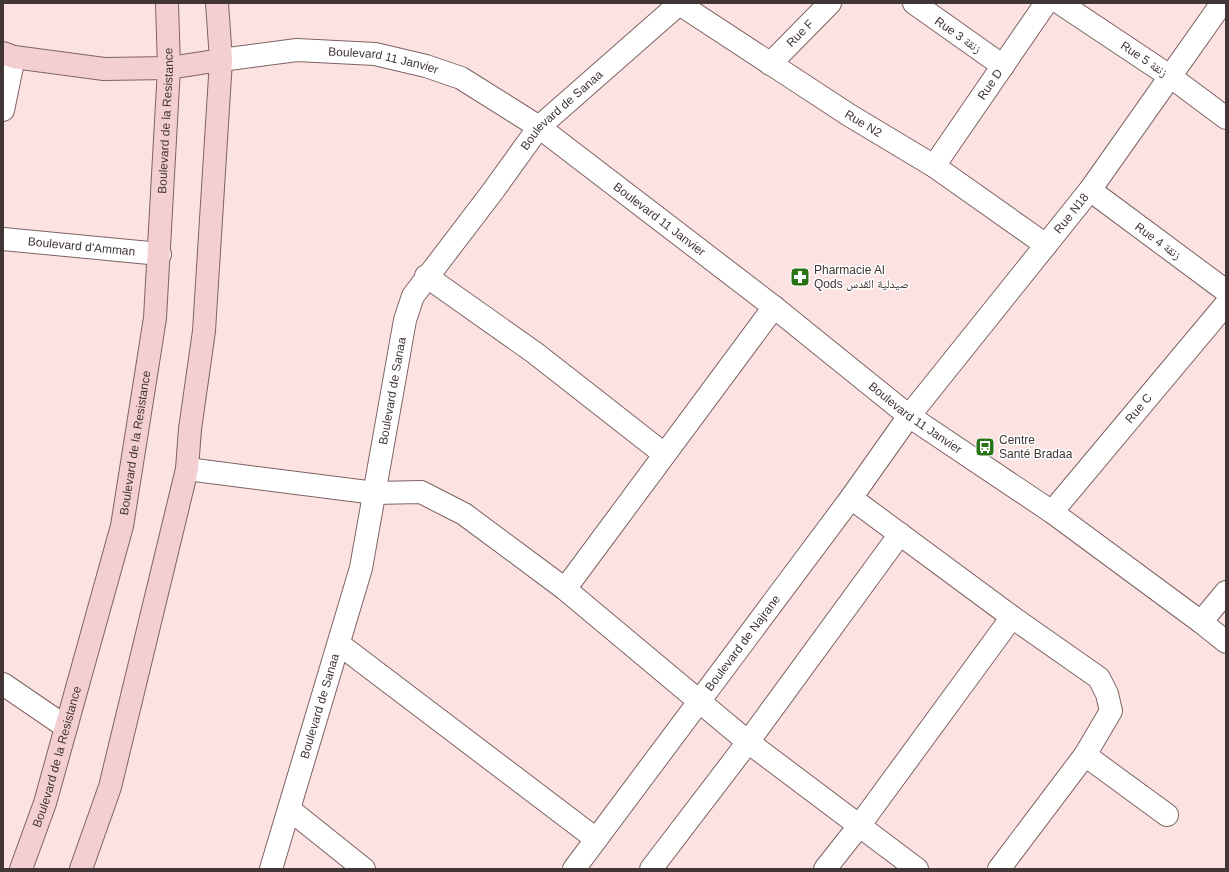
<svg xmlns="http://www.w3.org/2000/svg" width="1229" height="872" font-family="Helvetica,'Noto Naskh Arabic',sans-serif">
<rect width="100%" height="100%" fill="#fce3e2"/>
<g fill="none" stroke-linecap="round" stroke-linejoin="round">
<g stroke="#7e6363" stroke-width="24">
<g id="street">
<path id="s1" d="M678 3 849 115 934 166 1046 245"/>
<path d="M914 3 1003 66"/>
<path d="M1060 3 1171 77 1226 118"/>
<path id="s2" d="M221 60 297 50 375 54 426 66 461 78 539 127 774 307 909 416 1052 512 1201 622 1226 642"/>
<path id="s3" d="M770 64 830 3"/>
<path d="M3 110 14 57"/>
<path id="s4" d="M934 166 1046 3"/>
<path d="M1090 190 1226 291"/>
<path id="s5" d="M3 239 160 254"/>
<path d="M426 276 535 353 664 454"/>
<path d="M187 469 375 493 421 492 464 514 565 589 748 742 917 869"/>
<path d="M851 498 1012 617 1099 678 1107 694 1111 711 1085 755 999 869"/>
<path id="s6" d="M1052 512 1226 304"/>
<path d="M565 589 774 307"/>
<path d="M1201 622 1226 592"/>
<path d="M339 644 596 839"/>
<path d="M3 684 66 727"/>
<path d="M1085 755 1167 815"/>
<path d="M289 809 364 869"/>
<path id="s7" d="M271 869 361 568 405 320 413 296 493 191 539 127 679 4"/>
<path id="s8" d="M574 869 851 498 909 416 1090 190 1222 3"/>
<path d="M651 869 748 742 900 534"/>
<path d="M825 869 859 826 1012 617"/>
</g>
</g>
<g stroke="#7e6363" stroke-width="24">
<g id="secondary">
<path d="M3 53 14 57 104 69 169 68 221 60"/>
<path id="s9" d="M21 869 45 803 122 526 155 318 169 68 167 3"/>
<path d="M81 869 110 787 187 469 190 429 204 331 221 60 217 3"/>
</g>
</g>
<use href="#street" stroke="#fff" stroke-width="22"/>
<use href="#secondary" stroke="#f4cfd1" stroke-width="22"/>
</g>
<defs>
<g id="pharmacy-square" transform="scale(1)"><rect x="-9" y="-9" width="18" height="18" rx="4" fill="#2a7316" stroke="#fff"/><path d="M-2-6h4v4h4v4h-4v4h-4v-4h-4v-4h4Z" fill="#fff"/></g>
<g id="bus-square" transform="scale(1)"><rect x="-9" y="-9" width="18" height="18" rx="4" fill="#2a7316" stroke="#fff"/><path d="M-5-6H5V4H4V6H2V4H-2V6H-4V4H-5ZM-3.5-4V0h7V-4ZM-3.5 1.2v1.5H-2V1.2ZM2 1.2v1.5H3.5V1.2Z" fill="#fff"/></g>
</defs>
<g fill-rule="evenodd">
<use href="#pharmacy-square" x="800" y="277"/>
<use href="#bus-square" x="985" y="447"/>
</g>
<g text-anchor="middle" stroke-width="3" stroke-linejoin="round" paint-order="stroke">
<g font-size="12" fill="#413535" stroke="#fff">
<text dy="4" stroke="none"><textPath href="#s3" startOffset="43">Rue F</textPath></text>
<text transform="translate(958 35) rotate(35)" y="4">Rue 3 زنقة</text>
<text transform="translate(1144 59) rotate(34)" y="4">Rue 5 زنقة</text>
<text dy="4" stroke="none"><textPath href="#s2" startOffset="164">Boulevard 11 Janvier</textPath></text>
<text dy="4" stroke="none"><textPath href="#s4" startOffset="99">Rue D</textPath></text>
<text dy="4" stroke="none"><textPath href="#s7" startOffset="830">Boulevard de Sanaa</textPath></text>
<text dy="4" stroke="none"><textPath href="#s9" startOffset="766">Boulevard de la Resistance</textPath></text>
<text dy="4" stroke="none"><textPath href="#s1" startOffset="221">Rue N2</textPath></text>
<text dy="4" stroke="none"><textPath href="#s8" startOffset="823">Rue N18</textPath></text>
<text dy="4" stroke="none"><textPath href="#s2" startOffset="488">Boulevard 11 Janvier</textPath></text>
<text transform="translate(1158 241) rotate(36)" y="4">Rue 4 زنقة</text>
<text dy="4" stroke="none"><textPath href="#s5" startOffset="79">Boulevard d'Amman</textPath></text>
<text dy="4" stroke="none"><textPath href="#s7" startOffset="494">Boulevard de Sanaa</textPath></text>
<text dy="4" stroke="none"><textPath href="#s6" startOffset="135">Rue C</textPath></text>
<text dy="4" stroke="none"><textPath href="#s2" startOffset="812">Boulevard 11 Janvier</textPath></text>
<text dy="4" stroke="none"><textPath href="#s9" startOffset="442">Boulevard de la Resistance</textPath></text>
<text dy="4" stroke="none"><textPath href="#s8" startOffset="282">Boulevard de Najrane</textPath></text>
<text dy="4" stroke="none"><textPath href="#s7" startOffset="170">Boulevard de Sanaa</textPath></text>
<text dy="4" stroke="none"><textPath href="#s9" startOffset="118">Boulevard de la Resistance</textPath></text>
</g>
<g font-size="12" fill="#413535" stroke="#fff" text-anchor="start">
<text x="814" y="274">Pharmacie Al<tspan x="814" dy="14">Qods صيدلية القدس</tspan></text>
<text x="999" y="444">Centre<tspan x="999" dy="14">Santé Bradaa</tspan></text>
</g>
</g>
<rect width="1229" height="872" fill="none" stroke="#413535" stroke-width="8"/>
</svg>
